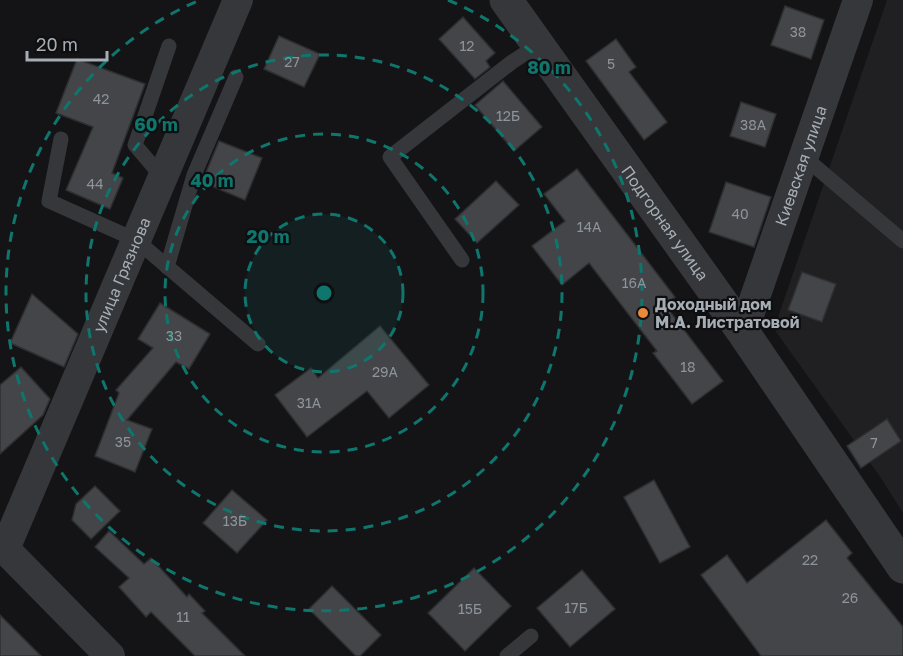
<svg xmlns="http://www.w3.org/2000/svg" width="903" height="656" font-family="'Golos Text',sans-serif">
<rect width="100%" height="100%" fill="#141416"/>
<path fill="#202022" d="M887 0H903V513L881 478 774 329Z"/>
<g fill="#434548" stroke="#2e2f31" stroke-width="1.5">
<path d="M785 6 824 20 811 59 771 45Z"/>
<path d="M463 17 495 53 486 61 490 67 475 79 439 39Z"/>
<path d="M279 36 320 54 304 87 264 69Z"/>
<path d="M616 39 636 67 629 72 667 122 644 140 586 61Z"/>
<path d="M77 59 145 84 112 173 123 178 110 209 66 190 93 127 56 113Z"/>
<path d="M503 81 542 127 514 151 475 105Z"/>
<path d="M741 102 776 114 765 147 730 136Z"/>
<path d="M219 141 262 158 245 200 202 182Z"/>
<path d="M577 169 675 297 665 305 723 381 692 404 653 353 657 351 589 263 562 285 532 246 565 221 544 194Z"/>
<path d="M496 181 519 205 477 243 455 219Z"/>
<path d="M726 182 771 197 754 247 709 232Z"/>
<path d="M802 272 836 284 822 322 788 310Z"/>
<path d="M32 294 78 334 64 367 10 343Z"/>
<path d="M160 303 210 334 189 369 176 362 127 420 152 429 135 472 95 456 119 393 116 390 153 348 138 339Z"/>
<path d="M380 326 429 385 389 418 367 391 307 437 275 395 311 368 318 378Z"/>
<path d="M21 367 50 399 43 415 0 454V385Z"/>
<path d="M887 419 901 441 861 468 847 446Z"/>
<path d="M654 480 690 547 660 563 624 497Z"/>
<path d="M95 486 120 511 91 539 72 520 76 504Z"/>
<path d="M232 490 267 520 237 553 203 523Z"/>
<path d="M826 520 852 553 847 558 903 627V656H761L701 575 727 555 747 583Z"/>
<path d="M109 531 144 564 151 558 187 597 189 594 205 611 202 613 245 656H195L151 612 146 617 119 587 129 578 95 547Z"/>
<path d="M474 568 511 606 465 651 428 613Z"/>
<path d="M582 570 615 609 570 647 537 608Z"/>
<path d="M332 586 381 635 360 656H356L309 609Z"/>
<path d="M0 615 41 656H0Z"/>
</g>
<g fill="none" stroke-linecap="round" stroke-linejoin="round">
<g stroke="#35373a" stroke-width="15">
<path d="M61 139 49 201 136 240 258 344"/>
<path d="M804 157 903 241"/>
<path d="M163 178 135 145 169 46"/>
<path d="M462 260 390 157 512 62 538 45"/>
<path d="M167 267 194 175 236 77"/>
<path d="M507 656 531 636"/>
</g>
<g stroke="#35373a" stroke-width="30">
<path id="s1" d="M743 332 858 0"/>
<path d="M0 544 110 656"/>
<path id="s2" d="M5 549 238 0"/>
</g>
<path stroke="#35373a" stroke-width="33" id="s3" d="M506 0 743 332 903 567"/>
</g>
<circle cx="324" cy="293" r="79" fill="#0f766e" fill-opacity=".12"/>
<g fill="none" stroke="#0f766e" stroke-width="3" stroke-dasharray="10 8">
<circle cx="324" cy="293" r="79"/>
<circle cx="324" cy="293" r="159"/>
<circle cx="324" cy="293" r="238"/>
<path d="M448 0A318 318 0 1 1 200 0"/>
</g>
<circle fill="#e98939" stroke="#0f0f11" stroke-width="2" cx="643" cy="313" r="6"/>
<g text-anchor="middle" stroke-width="4.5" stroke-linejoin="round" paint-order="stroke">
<g font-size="14" fill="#8d949a">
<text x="798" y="37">38</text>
<text x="467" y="51">12</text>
<text x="292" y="67">27</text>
<text x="611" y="69">5</text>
<text x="101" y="104">42</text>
<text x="508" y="121">12Б</text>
<text x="753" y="130">38А</text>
<text x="95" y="189">44</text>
<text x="740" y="219">40</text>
<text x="589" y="232">14А</text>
<text x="634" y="288">16А</text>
<text x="174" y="341">33</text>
<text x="688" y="372">18</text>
<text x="385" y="377">29А</text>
<text x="309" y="408">31А</text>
<text x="123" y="447">35</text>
<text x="874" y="448">7</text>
<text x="235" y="526">13Б</text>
<text x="810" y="565">22</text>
<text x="850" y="603">26</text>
<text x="576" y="613">17Б</text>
<text x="470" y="614">15Б</text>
<text x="183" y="622">11</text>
</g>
<g font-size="16" fill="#a6aeb5" stroke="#0f0f11">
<text dy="6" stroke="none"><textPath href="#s1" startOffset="176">Киевская улица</textPath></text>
<text dy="6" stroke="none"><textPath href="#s3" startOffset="274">Подгорная улица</textPath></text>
<text dy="6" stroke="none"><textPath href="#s2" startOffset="298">улица Грязнова</textPath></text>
</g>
<g font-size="16" font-weight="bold" fill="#a6aeb5" stroke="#0f0f11" text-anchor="start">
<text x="655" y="310">Доходный дом<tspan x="655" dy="18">М.А. Листратовой</tspan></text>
</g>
</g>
<circle cx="324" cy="293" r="9" fill="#0f766e" stroke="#0f0f11" stroke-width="3"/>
<g font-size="18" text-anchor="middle" font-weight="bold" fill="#0f766e" stroke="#0f0f11" stroke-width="4.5" stroke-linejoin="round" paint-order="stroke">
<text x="549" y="74">80 m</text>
<text x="156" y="131">60 m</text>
<text x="212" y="187">40 m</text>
<text x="268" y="243">20 m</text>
</g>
<path d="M27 51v9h80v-9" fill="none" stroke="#a6aeb5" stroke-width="3"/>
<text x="36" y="51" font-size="18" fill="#a6aeb5" stroke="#0f0f11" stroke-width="4.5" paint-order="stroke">20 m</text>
</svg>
